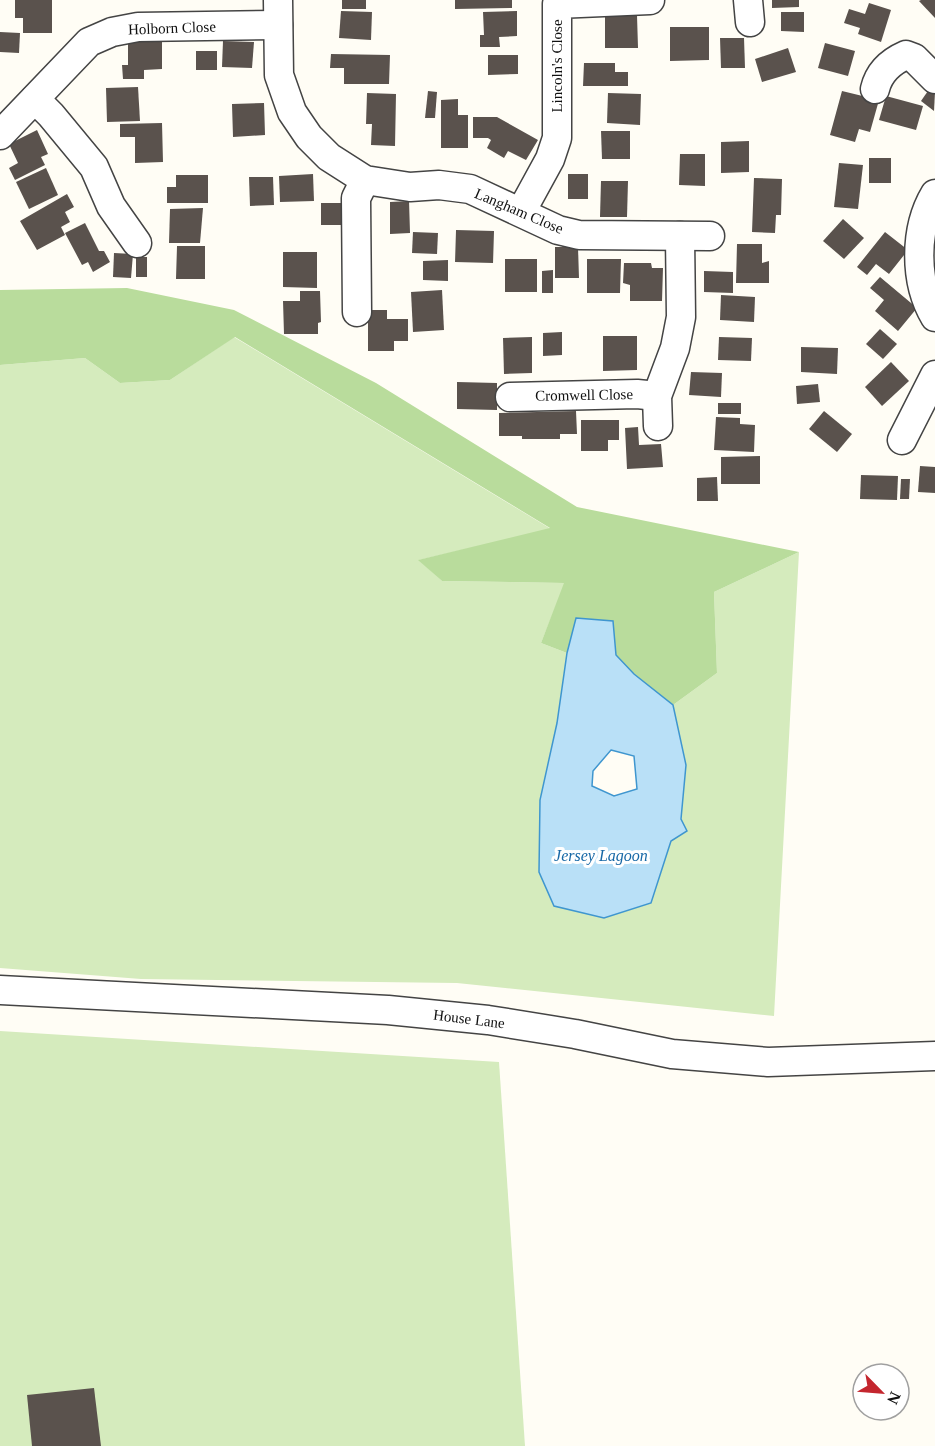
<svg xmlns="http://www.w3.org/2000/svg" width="935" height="1446" font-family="'Times New Roman',serif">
<rect width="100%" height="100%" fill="#fffdf5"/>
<g fill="#d5ebbd">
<path d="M234 337 551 529 419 560 442 581 565 583 541 643 567 653 557 723 540 800 539 872 554 906 604 918 651 903 671 841 681 819 686 765 673 705 717 673 714 592 799 552 774 1016 457 983 141 979 0 968V365L85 358 120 383 170 380Z"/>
<path d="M0 1031 499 1062 525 1446H0Z"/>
</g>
<path fill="#b9dc9c" d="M127 288 234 310 376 383 577 507 799 552 714 592 717 673 673 705 634 674 577 618 567 653 541 643 564 583 442 581 418 560 550 528 235 337 170 380 120 383 85 358 0 365V290Z"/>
<path fill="#b9e0f7" stroke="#3f96cf" stroke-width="1.5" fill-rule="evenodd" d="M576 618 613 621 616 655 634 674 673 705 686 765 681 819 687 831 671 841 651 903 604 918 554 906 539 872 540 800 557 723 567 653ZM611 750 634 756 637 789 614 796 592 786 593 771Z"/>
<g fill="#5a524d">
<path d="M15 0H52V33H23V18H15Z"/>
<rect x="342" y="0" width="24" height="9"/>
<path d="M455 0H512V8L455 9Z"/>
<path d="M772 0H799V7L772 8Z"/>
<path d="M921 0H935V18L919 1Z"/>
<path d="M869 3 891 10 881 42 858 34 860 28 844 23 849 9 865 14Z"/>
<path d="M341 11 372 12 371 40 339 38Z"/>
<path d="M517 11V36L499 37 500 47H480V35H484L483 12Z"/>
<path d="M781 12H804V32L781 31Z"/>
<path d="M605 16H637L638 48H605Z"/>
<path d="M670 27H709V60L670 61Z"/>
<path d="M0 32 20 33 19 53 0 52Z"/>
<path d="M128 35H162V69L144 70V79H123L122 65H128Z"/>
<path d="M720 38H744L745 68H721Z"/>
<path d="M223 41 254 42 252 68 222 67Z"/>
<path d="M825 43 855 51 848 76 818 68Z"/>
<path d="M788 48 796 72 762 82 755 59Z"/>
<rect x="196" y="51" width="21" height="19"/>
<path d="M331 54 390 55 389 84H344V68H330Z"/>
<path d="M488 55H518V74L488 75Z"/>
<path d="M584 63H615V72H628V86H583Z"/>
<path d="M138 87 140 121 107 122 106 88Z"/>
<path d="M930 88 935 92 934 111 921 101Z"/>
<path d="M428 91 437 92 435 118H425Z"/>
<path d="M842 91 879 100 870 132 859 129 855 142 830 135Z"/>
<path d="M367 93 396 94 395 146 371 145 372 124H366Z"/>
<path d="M608 93 641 94 640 125 607 123Z"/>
<path d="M886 96 923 106 916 130 879 120Z"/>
<path d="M458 99V115H468V148H441V100Z"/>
<path d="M264 103 265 135 233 137 232 104Z"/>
<path d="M473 117H497L538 140 526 160 508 151 504 158 487 148 491 140 488 138H473Z"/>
<path d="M162 123 163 162 135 163V137H120V124Z"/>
<path d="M37 130 48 154 41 157 45 165 15 180 9 168 18 163 9 144Z"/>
<path d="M601 131H630V159H602Z"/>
<path d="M749 141V172L721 173V142Z"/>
<path d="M680 154H705V186L679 185Z"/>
<rect x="869" y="158" width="22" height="25"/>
<path d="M839 163 863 165 858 209 834 207Z"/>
<path d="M46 168 58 195 29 209 16 182Z"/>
<path d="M313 174 314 201 280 202 279 176Z"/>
<rect x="568" y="174" width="20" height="25"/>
<path d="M176 175H208V203H167V187H176Z"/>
<path d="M249 177H273L274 205 250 206Z"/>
<path d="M754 178 782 179 781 215H776L775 233 752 232Z"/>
<path d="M601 181H628L627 217H600Z"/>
<path d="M67 194 74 207 65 212 70 222 61 227 65 235 37 250 20 221Z"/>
<path d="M409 201 410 233 390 234V202Z"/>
<rect x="321" y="203" width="20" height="22"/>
<path d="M203 208 200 243H169L170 209Z"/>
<path d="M843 219 864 238 844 259 823 241Z"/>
<path d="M85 223 99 251H104L110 262 93 272 88 262 82 265 65 233Z"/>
<path d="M456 230 494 231 493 263 455 262Z"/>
<path d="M413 232 438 233 437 254 412 253Z"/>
<path d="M885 232 908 250 889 274 876 264 867 275 857 267Z"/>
<path d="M737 244H762V263L769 261V283H736Z"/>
<path d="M177 246H205V279H176Z"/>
<path d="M555 247H578L579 278H555Z"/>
<path d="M283 252H317V288L283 287Z"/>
<path d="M114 253 133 254 131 278 113 277Z"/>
<rect x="136" y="257" width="11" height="20"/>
<rect x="505" y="259" width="32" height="33"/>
<path d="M587 259H621L620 293H587Z"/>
<path d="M448 260V281L423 280V261Z"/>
<path d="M624 263H651L652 268H663L662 301H630V285L623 283Z"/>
<path d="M553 270V293H542V271Z"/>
<path d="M704 271 733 272V293L704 292Z"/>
<path d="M880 277 917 308 898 331 875 311 884 300 870 288Z"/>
<path d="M442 290 444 330 413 332 411 292Z"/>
<path d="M300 291H320L321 322 318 323V334H284L283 301H300Z"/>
<path d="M721 295 755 297 754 322 720 320Z"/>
<path d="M368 310H387V319H408V341H394V351H368Z"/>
<path d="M880 329 897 344 883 359 866 344Z"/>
<path d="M562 332V355L543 356V333Z"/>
<path d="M603 336H637V370L603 371Z"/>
<path d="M532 337V373L504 374 503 338Z"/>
<path d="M719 337 752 338 751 361 718 360Z"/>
<path d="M801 347 838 348 837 374 801 372Z"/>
<path d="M891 362 909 381 882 406 865 387Z"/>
<path d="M691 372 722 373 721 397 689 395Z"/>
<path d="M457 382 497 383V410L457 409Z"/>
<path d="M818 384 820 402 797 404 796 386Z"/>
<rect x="718" y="403" width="23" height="11"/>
<path d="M576 411 577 434H560V439H522V436H499V413Z"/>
<path d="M824 411 852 434 837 452 809 429Z"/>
<path d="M716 417 740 418V424L755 425 754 452 714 450Z"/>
<path d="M581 420H619V440H608V451H581Z"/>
<path d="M638 427 639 445 661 444 663 467 627 469 625 428Z"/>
<path d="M760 456V484H721V457Z"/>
<path d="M920 466 935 467V493L918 492Z"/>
<path d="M861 475 898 476 897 500 860 499Z"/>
<path d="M717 477 718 501H697V478Z"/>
<path d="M901 479H910L909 499H900Z"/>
<path d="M94 1388 101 1446H32L27 1395Z"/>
</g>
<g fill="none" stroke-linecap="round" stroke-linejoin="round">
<g stroke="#444" stroke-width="31">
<g id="minor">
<path d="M278 0 279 75 292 112 309 137 329 157 365 180 410 187 439 185 470 189 558 230 579 235 710 236"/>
<path d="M748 0 750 22"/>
<path d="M875 89C879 72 890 62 906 55L914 58 935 79"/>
<path d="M35 99 51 115 94 167 111 206 137 243"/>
<path d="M0 135 89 42 112 32 138 27 278 25"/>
<path d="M935 194C914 229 914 282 935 317"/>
<path d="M521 212 550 159 557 138V4L650 0"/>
<path d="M357 312 356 198 365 180"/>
<path d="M510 397 637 394 657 396"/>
<path d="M658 426 657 396 675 348 681 317 680 236"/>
<path d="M902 440 935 375"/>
<path d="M0 990 388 1010 488 1020 575 1034 672 1054 768 1062 935 1056"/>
</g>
</g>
<use href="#minor" stroke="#fff" stroke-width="28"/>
</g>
<g text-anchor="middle" stroke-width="6" stroke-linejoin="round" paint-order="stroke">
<g font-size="15" fill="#111" stroke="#fff">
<text transform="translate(172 28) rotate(-2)" y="5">Holborn Close</text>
<text transform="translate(557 66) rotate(-90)" y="5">Lincoln's Close</text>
<text transform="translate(519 211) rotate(23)" y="5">Langham Close</text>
<text transform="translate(584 395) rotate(-1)" y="5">Cromwell Close</text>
<text transform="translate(469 1019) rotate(7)" y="5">House Lane</text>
</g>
<g font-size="16" font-style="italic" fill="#1768a6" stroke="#fff">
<text x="601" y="861">Jersey Lagoon</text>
</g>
</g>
<g transform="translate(881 1392) rotate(115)"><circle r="28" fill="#ffffff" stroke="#a0a0a0" stroke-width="1.5"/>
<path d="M0-4.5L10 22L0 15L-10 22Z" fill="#c4262e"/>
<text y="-9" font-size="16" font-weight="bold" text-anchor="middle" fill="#111111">N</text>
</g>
</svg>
